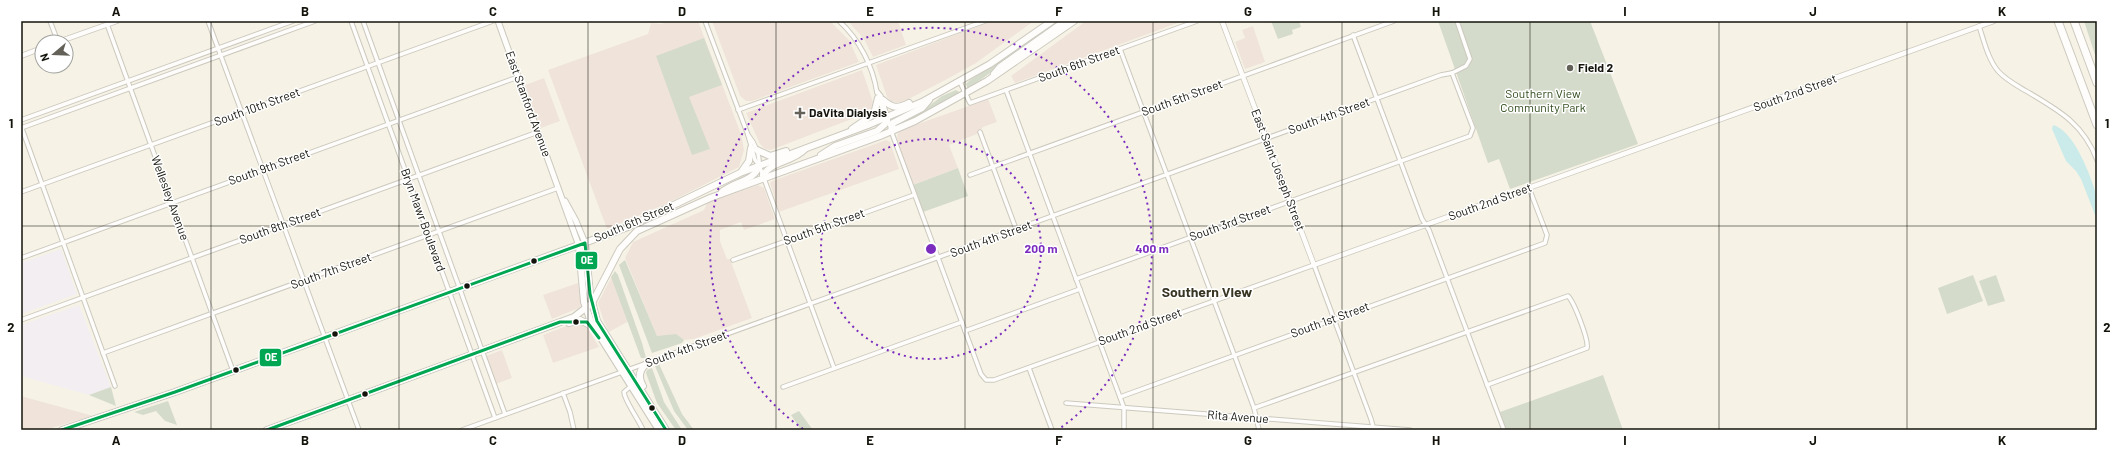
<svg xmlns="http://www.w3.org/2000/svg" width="2118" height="451" font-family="Barlow,sans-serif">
<rect width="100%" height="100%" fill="#f6f3e6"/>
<g fill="#f0e4da">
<path d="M670 21H698L741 134 744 150 739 167 666 204 607 229 548 70 648 34 651 23 661 24Z"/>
<path d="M712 21H830L849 40 859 62 752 101H746L740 96Z"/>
<path d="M848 21H898L906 45 873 57 864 39Z"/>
<path d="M992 21H1034L976 63 951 77 901 103 891 101 887 97 876 65Z"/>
<path d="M1086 21H1183L1015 83 1011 76Z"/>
<path d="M1253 26 1265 62 1245 69 1235 42 1245 38 1242 30Z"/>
<path d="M862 70 873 102 870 112 771 150 765 149 760 144 746 113Z"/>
<path d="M544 78 560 121 541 128 525 85Z"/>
<path d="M988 99 997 122 983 127 977 134 949 145 958 168 913 185 901 152 897 137 898 133 904 129Z"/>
<path d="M886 140 890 142 899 169 779 212 770 183 772 181Z"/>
<path d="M758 185 764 188 775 219 744 230 741 222 720 230V241L727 259H730L752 318 694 339 681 340 657 336 625 258 633 242 704 210 707 203Z"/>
<path d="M612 276 629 321 609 332 604 322 598 303Z"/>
<path d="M578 283 581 305 579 308 552 319 543 295Z"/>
<path d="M574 323 587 327 599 347 553 363 543 335Z"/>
<path d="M502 350 512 378 496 384 486 356Z"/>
<path d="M21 396 90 415 92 416 45 430H21Z"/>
</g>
<g fill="#f2eef2">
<path d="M61 249 77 294 21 314V263Z"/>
<path d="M79 305 111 387 89 395 21 376V325Z"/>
</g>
<g fill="#d5dbca">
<path d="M1058 21H1061L968 89 966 84 970 80 1012 54Z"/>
<path d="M1271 21H1299L1301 27 1292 30 1293 34 1278 39Z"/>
<path d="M1438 21H1590L1638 144 1510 189 1499 159 1488 163Z"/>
<path d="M2084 21H2097V61Z"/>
<path d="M704 38 722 85 689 97 710 149 692 155 656 56Z"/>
<path d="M956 90 961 93 906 122 896 124 929 106 942 96Z"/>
<path d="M958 168 968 196 923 212 913 185Z"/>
<path d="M625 260 657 336 676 334 684 340 682 343 652 353 619 265Z"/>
<path d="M615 271 618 275 642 343 646 358H641L611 277Z"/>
<path d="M1973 275 1983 301 1947 314 1938 288Z"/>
<path d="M1996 275 2005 301 1988 306 1979 281Z"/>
<path d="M659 364 682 414 694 430H688L674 411 655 366Z"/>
<path d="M652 368 664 402 682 430H676L657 403 646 373 647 370Z"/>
<path d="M1603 375 1623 430H1506L1500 412Z"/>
<path d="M111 387 116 406 89 395Z"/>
<path d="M168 401 177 425 165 421 156 411 143 415 134 412Z"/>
<path d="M799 411 813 430H801L791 415Z"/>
</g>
<path fill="#caebea" d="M2053 125C2074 130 2092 178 2097 198 2098 204 2097 213 2097 220L2081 179 2076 171 2066 161 2052 129Z"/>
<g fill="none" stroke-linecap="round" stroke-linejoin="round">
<g stroke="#ccc9bf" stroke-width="5.5">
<g id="minor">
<path d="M50 21 58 42"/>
<path d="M208 21 359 430"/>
<path d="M351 21 495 418"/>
<path d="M363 21 505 414"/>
<path d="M705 21 748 135 755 160 759 165 834 368"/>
<path d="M839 21C859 39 873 66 877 93"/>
<path d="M107 24 233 371"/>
<path d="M1979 26C1984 41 1988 59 1998 71 2006 80 2016 85 2026 91 2058 110 2083 123 2097 160"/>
<path d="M1353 35 1422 219 1429 230 1504 430"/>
<path d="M1120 49 1254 408 1259 430"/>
<path d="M1452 73 1466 66 1470 59 1457 21"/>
<path d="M960 82 970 103 1197 21"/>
<path d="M1006 90 1124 408V430"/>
<path d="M877 91 881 96 893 136 981 374 986 380H994L1314 265 1371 419 1374 430"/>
<path d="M879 101 887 118"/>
<path d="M738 110 985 21"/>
<path d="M21 120 293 21"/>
<path d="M21 126 115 386"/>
<path d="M21 128 315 21"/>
<path d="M980 132 1016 229"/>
<path d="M748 135C755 143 760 155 759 165"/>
<path d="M970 175 1394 21"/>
<path d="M21 192 493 21"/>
<path d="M21 258 518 77"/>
<path d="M733 260 914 195"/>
<path d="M1076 279 1470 136 1473 128 1452 73"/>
<path d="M21 320 538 132"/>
<path d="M965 331 1080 289"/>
<path d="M103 353 558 188"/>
<path d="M1029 368 1052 430"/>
<path d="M631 386 624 392C624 400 639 420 643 430"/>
<path d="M783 387 962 322"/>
<path d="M563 393 570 412 574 430"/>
<path d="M1120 397 1545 243 1547 235 1529 188"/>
<path d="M1066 403 1410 430"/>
<path d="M1254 408 1568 296C1574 302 1589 340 1587 348L1487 385"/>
<path d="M462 430 1441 75 1452 73"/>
</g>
</g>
<g stroke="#ccc9bf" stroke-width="6">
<g id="tertiary">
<path d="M1222 21 1314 265 1994 21"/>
<path d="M58 42 117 21"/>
<path d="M21 56 42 48"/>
</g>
</g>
<g stroke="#ccc9bf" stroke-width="7">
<g id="secondary">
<path d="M498 21 579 246"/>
<path d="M565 201 576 221 585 243"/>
</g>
</g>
<g stroke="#ccc9bf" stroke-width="8">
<g id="primary">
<path d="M994 74 1000 67 1065 21"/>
<path d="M883 100C892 108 898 109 909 103"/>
<path d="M852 129 874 114 878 98"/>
<path d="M891 131 893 123 922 108 929 100"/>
<path d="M757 150 770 156 786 151"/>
<path d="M821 155 835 146 877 131 885 124 887 118"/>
<path d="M742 171 749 161 751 148"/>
<path d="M763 175C772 161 793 162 805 149"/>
<path d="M722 192C733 182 756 181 759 165"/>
<path d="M585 243 590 294 597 321 666 430"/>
<path d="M579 246 584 302 591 322 659 430"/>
<path d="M569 323 580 320 592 326"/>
<path d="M643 386C637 376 640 368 649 362"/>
<path d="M62 430 175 392 628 227 740 173 868 125 922 102 990 64 1052 21"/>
<path d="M267 430 574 317 592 303 620 249 637 231 710 198 880 136 915 121 987 81 1074 21"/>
</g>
</g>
<g stroke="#ccc9bf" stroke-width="9">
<g id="motorway">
<path d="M2058 21 2097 125"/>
<path d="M2074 21 2097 83"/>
</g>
</g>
<use href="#minor" stroke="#fefdfb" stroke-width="3.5"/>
<use href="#tertiary" stroke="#fefdfb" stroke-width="4.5"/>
<use href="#secondary" stroke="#fefdfb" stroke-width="5"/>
<use href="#primary" stroke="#fefdfb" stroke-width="6"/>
<use href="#motorway" stroke="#fefdfb" stroke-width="7"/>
<g stroke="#fff" stroke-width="6">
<g id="bus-1">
<path d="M62 430 175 392 585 243 590 294 597 321 666 430"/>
<path d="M267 430 560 322H587L599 338"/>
</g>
</g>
<use href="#bus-1" stroke="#00a651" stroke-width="3"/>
</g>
<path fill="none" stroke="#15140c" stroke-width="1" stroke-opacity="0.55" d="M211 21V430M399 21V430M588 21V430M776 21V430M965 21V430M1153 21V430M1342 21V430M1530 21V430M1719 21V430M1907 21V430M21 226H2097"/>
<g fill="none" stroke="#7b2cbf" stroke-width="2" stroke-dasharray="2 4">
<circle cx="931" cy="249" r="110"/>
<path d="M803 429A221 221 0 1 1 1059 429"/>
</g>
<g fill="#646258" stroke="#fff" stroke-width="1.5">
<circle cx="1570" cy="68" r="4"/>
<path d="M798 107h4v4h4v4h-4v4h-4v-4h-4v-4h4z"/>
</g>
<g fill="#15140c" stroke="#fff" stroke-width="1.5">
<circle cx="534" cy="261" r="3.5"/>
<circle cx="467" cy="286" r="3.5"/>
<circle cx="576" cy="322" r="3.5"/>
<circle cx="335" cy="334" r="3.5"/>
<circle cx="236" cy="370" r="3.5"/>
<circle cx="365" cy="394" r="3.5"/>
<circle cx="652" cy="408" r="3.5"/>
</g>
<g text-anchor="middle" stroke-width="3" stroke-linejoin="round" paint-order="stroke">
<g font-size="12" fill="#15140c" stroke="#fff">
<text transform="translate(1079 64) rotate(-20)" y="4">South 6th Street</text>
<text transform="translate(1795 93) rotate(-20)" y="4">South 2nd Street</text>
<text transform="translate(1182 98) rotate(-20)" y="4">South 5th Street</text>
<text transform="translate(528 104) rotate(70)" y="4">East Stanford Avenue</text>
<text transform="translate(257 107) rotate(-20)" y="4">South 10th Street</text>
<text transform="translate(1329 116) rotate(-20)" y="4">South 4th Street</text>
<text transform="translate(269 167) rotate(-20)" y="4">South 9th Street</text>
<text transform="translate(1278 170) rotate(69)" y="4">East Saint Joseph Street</text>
<text transform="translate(170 198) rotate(70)" y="4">Wellesley Avenue</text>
<text transform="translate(1490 202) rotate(-20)" y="4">South 2nd Street</text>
<text transform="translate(423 220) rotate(70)" y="4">Bryn Mawr Boulevard</text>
<text transform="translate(634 222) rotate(-23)" y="4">South 6th Street</text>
<text transform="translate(1230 223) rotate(-20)" y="4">South 3rd Street</text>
<text transform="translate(280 226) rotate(-20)" y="4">South 8th Street</text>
<text transform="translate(824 227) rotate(-20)" y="4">South 5th Street</text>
<text transform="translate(991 239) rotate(-20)" y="4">South 4th Street</text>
<text transform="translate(331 271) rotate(-20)" y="4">South 7th Street</text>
<text transform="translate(1330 320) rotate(-20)" y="4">South 1st Street</text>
<text transform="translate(1140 327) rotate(-20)" y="4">South 2nd Street</text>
<text transform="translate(686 349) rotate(-20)" y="4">South 4th Street</text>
<text transform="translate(1238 417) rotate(4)" y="4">Rita Avenue</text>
</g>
<g font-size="12" font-weight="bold" fill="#15140c" stroke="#fff" text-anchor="start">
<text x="1578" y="72">Field 2</text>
<text x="809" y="117">DaVita Dialysis</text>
</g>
<g font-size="12" fill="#304b1c" stroke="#fff">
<text x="1543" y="98">Southern View<tspan x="1543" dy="14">Community Park</tspan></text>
</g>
<g font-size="14" font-weight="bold" fill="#393624" stroke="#fff">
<text x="1207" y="297">Southern View</text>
</g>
</g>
<circle cx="931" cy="249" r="6" fill="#7b2cbf" stroke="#fff" stroke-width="2"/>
<g font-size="12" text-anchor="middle" font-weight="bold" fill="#7b2cbf" stroke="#fff" stroke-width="3" stroke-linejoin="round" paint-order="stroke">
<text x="1041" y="253">200 m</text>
<text x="1152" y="253">400 m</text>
</g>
<g stroke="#fff" stroke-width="1.5">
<rect x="575" y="251" width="23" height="19" rx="4" fill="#00a651"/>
<rect x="259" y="348" width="23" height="19" rx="4" fill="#00a651"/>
</g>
<g font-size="11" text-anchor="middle" font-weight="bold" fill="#fff">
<text x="587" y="264">0E</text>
<text x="271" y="361">0E</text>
</g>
<rect width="2118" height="451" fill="none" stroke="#ffffff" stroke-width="44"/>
<g transform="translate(54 54) rotate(251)"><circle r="19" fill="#ffffff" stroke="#a1a19e"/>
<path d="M0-3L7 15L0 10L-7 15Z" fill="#646258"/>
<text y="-6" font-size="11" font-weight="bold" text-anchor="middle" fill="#15140c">N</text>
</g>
<rect x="22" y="22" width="2074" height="407" fill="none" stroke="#15140c" stroke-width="1.5"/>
<g font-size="13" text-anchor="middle" font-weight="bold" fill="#15140c">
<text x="116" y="16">A</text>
<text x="305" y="16">B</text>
<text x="493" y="16">C</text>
<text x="682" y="16">D</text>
<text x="870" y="16">E</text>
<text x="1059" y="16">F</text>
<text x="1248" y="16">G</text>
<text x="1436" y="16">H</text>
<text x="1625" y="16">I</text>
<text x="1813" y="16">J</text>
<text x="2002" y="16">K</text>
<text x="11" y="128">1</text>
<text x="2107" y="128">1</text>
<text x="11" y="332">2</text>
<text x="2107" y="332">2</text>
<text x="116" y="445">A</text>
<text x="305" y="445">B</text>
<text x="493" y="445">C</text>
<text x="682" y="445">D</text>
<text x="870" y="445">E</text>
<text x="1059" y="445">F</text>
<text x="1248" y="445">G</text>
<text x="1436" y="445">H</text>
<text x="1625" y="445">I</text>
<text x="1813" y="445">J</text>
<text x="2002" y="445">K</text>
</g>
</svg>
